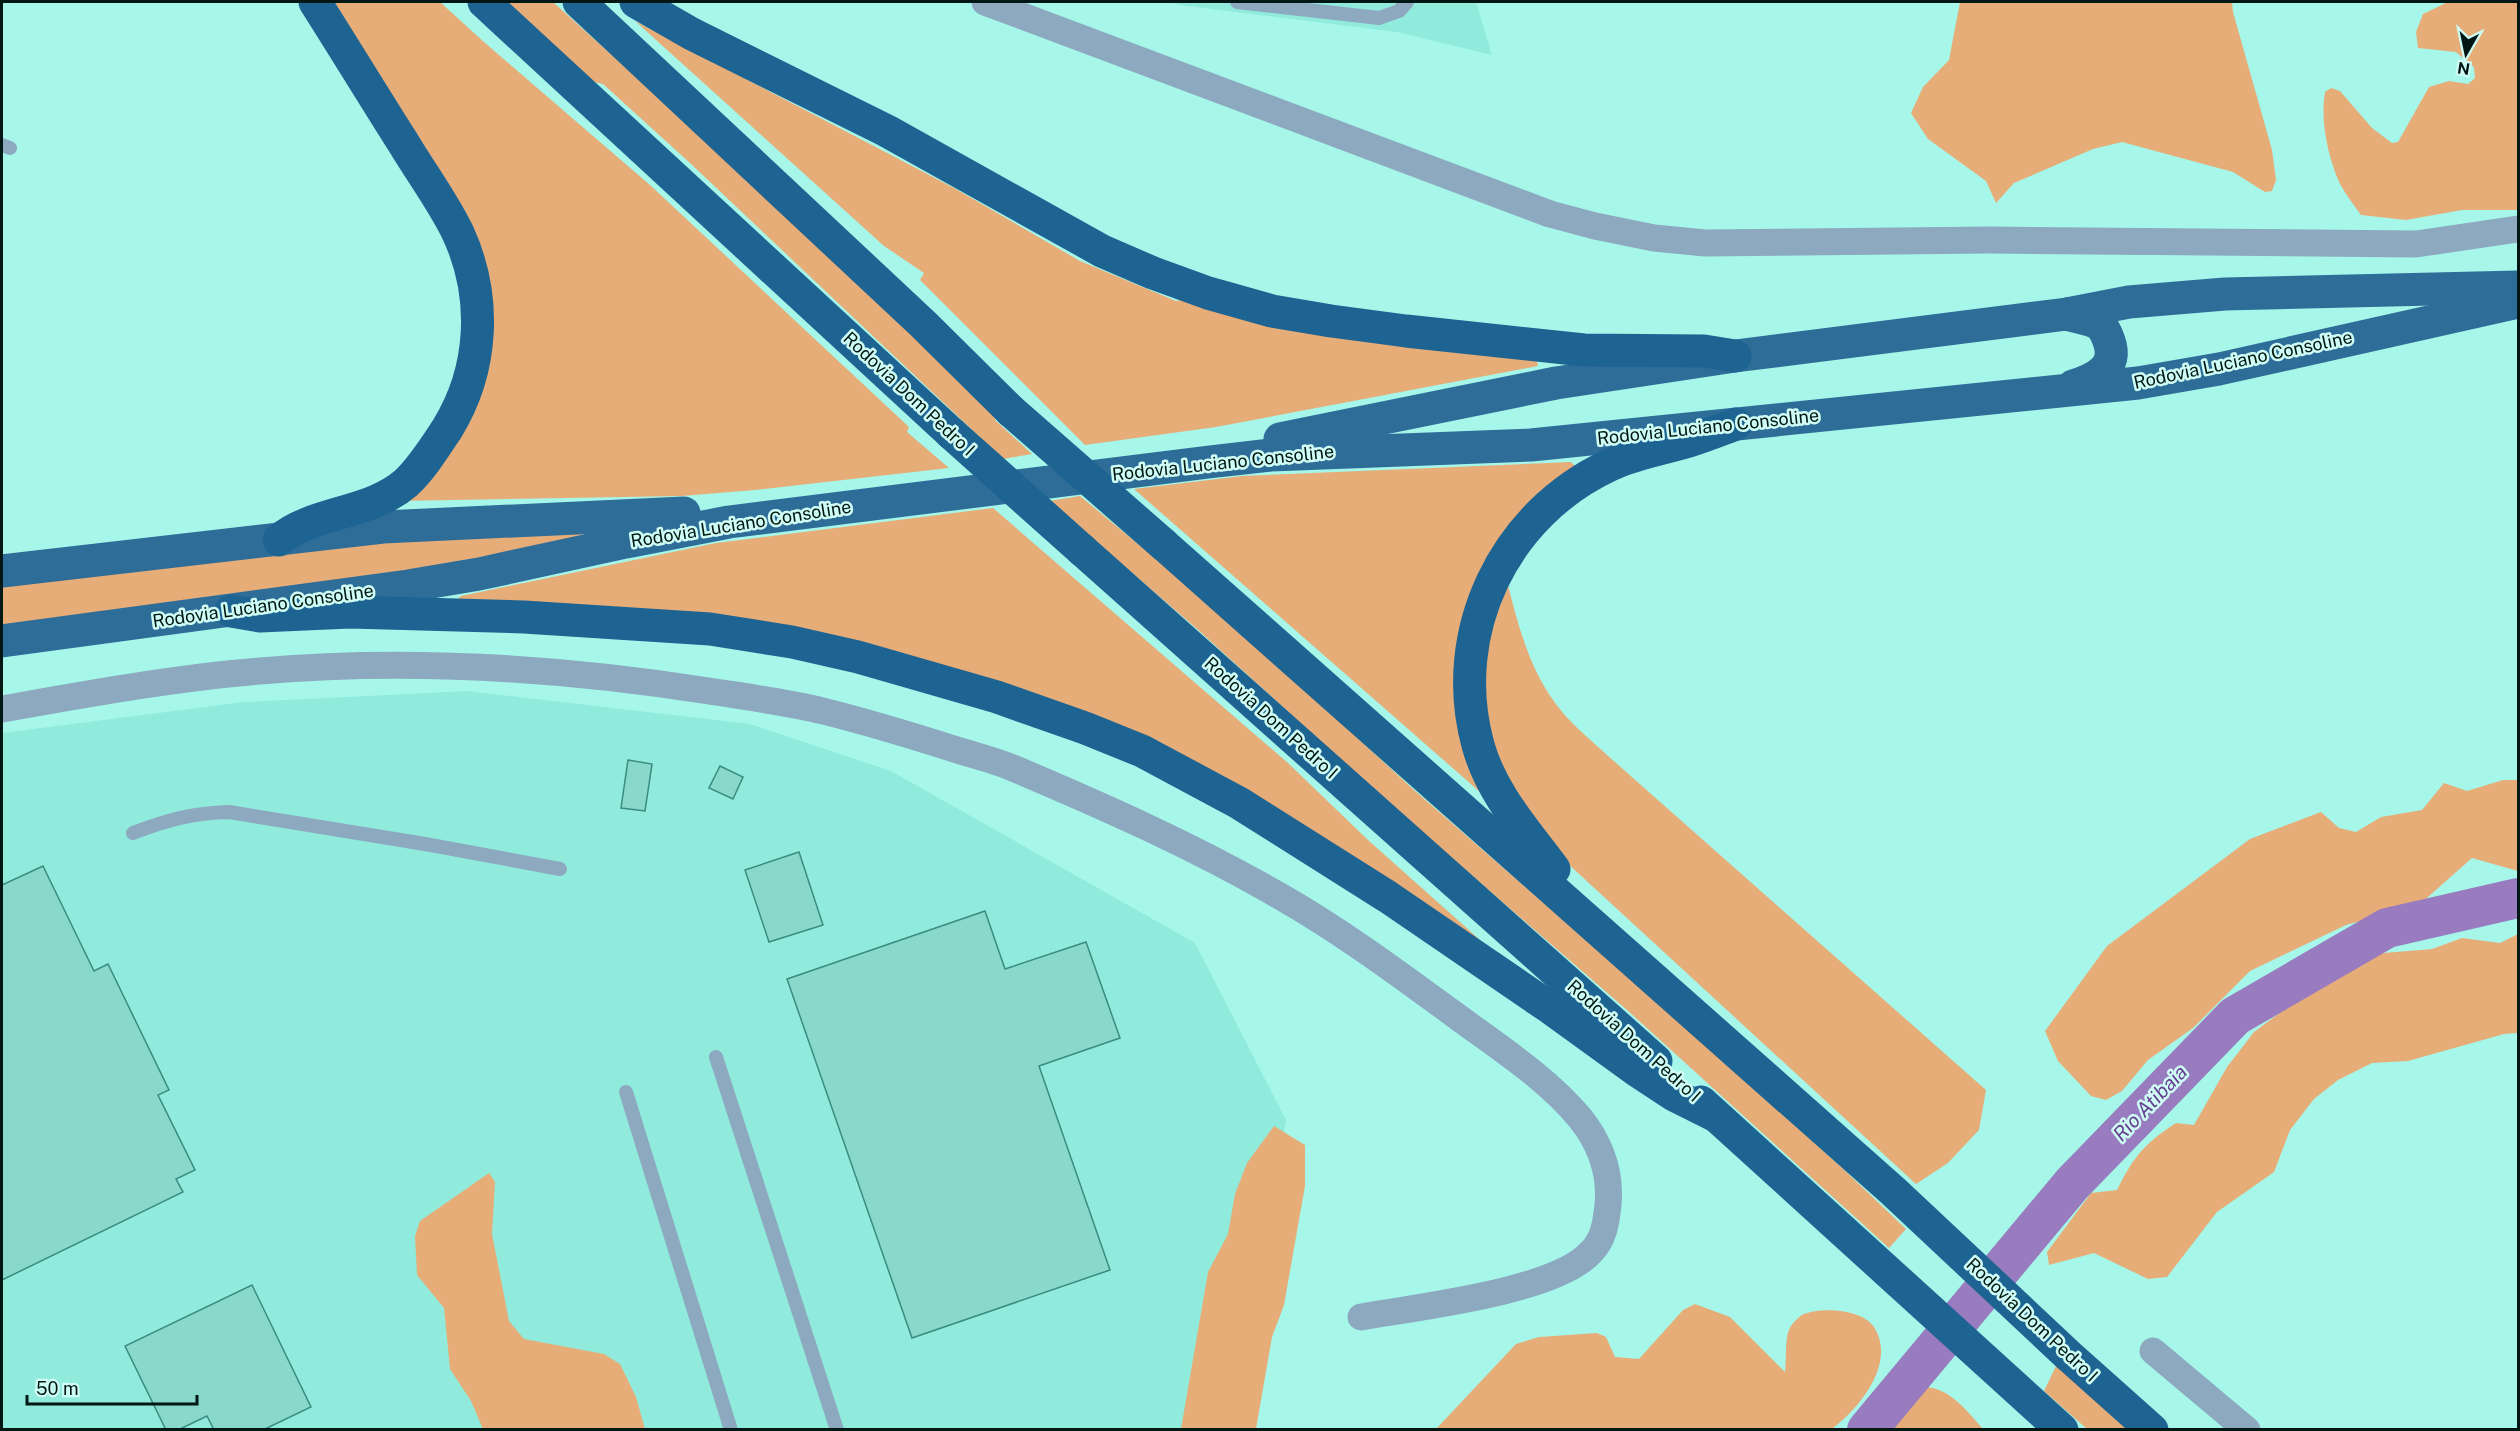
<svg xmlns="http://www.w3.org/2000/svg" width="2520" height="1431" font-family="'Public Sans',sans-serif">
<rect width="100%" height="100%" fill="#a6f7ea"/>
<g fill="#90ebdc">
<path d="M1169 2H1476L1492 55 1397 32 1180 5Z"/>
<path d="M468 691 750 724 891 771 1195 943 1286 1120 1229 1429H2V733L244 702Z"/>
</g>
<g fill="#e7ad78">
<path d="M325 2H440L484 42 650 185 909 427 907 432 949 468 755 490 682 496 397 501 488 306Z"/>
<path d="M503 2H553L738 169 996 414 995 420 1032 454 1003 459 691 164 603 84 589 81Z"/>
<path d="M1960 2H2232L2233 12 2272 150 2276 180 2272 191 2265 192 2233 172 2122 142 2093 149 2014 183 1996 203 1986 181 1928 139 1911 113 1923 87 1949 60Z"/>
<path d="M2448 2H2518V210H2462L2406 220 2361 215C2354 205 2346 195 2340 184 2328 157 2320 121 2325 92L2331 88 2340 91 2372 128 2392 143 2398 142 2429 87 2449 81 2468 84 2475 78 2474 67 2456 52 2418 48 2416 32 2423 14Z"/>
<path d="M635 21 954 188 1080 261 1176 301 1187 299 1536 357 1538 366 1216 427 1085 445 920 280 924 273 884 246Z"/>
<path d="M1571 462 1578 469 1483 576 1488 799 1134 489 1242 476Z"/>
<path d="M1080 496 1219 611 1414 790 1643 990 1840 1166 1906 1229 1889 1248 1627 1010 1401 814 1197 629 1049 501Z"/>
<path d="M993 508 1288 763 1368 840 1479 939 1476 944 991 683 450 605 461 596 716 543Z"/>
<path d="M608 527 505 558 2 630V582L335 541Z"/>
<path d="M1506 577C1518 626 1530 674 1563 713 1576 728 1592 741 1607 755L1986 1090 1979 1130 1948 1163 1916 1184 1566 862 1502 771 1483 708 1484 642Z"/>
<path d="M2503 780H2518V871L2472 858 2419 905 2346 925 2250 971 2193 1028 2148 1060 2122 1091 2106 1100 2091 1096 2058 1061 2045 1031 2107 946 2250 839 2321 812 2339 828 2356 832 2381 817 2422 810 2444 783 2467 791Z"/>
<path d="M2518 934V1033L2504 1034 2408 1061 2372 1063 2338 1080 2314 1099 2290 1130 2274 1172 2217 1212 2167 1277 2148 1279 2094 1253 2049 1265 2047 1252 2091 1193 2117 1190C2134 1156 2144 1144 2176 1123L2194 1125 2227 1067 2254 1032 2324 980 2372 954 2432 949 2462 938 2500 943Z"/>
<path d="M1274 1126 1305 1145V1186L1284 1305 1272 1337 1256 1429H1181L1208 1272 1228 1234 1235 1194 1247 1163Z"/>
<path d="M489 1173 495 1182 492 1234 509 1321 524 1339 604 1354 620 1364 636 1397 645 1429H483L471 1401 450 1369 444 1308 417 1275 415 1236 420 1221Z"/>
<path d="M1695 1304 1730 1317 1785 1372C1787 1359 1784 1336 1791 1326 1794 1322 1800 1315 1804 1314 1822 1307 1862 1309 1874 1327 1897 1363 1859 1409 1832 1429H1436L1516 1344 1539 1337 1597 1333 1606 1337 1615 1357 1639 1359 1683 1310Z"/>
<path d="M2057 1364 2131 1429H2087L2044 1391Z"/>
<path d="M1925 1387C1950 1388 1967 1411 1983 1429H1886Z"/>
</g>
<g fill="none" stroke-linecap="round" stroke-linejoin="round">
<path stroke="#987cbf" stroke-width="40" d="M1867 1430 2072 1184 2235 1016 2387 928 2518 898"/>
</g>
<g fill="#88d8cb" stroke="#3a8b80" stroke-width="1.5">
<path d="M628 760 652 764 645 811 621 808Z"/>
<path d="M720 766 743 777 733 799 709 788Z"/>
<path d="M799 852 823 925 769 942 745 870Z"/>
<path d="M43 866 94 971 108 964 169 1090 158 1095 195 1170 176 1179 183 1192 2 1280V885Z"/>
<path d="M985 911 1005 969 1086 942 1120 1038 1039 1066 1110 1270 912 1338 787 979Z"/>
<path d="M252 1285 311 1407 263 1430H214L207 1416 178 1430H166L125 1346Z"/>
</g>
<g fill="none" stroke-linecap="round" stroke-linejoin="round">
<g stroke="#8da9c0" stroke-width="14">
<path d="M1237 2 1379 18 1399 11 1407 2"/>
<path d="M2 145 10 148"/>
<path d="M133 833C167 820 192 813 229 812L425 844 560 869"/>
<path d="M716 1057 837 1430"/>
<path d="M626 1092 731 1430"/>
</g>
<g stroke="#8da9c0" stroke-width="27">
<path d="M985 2 1550 214 1595 226 1654 238 1705 243 1989 240 2416 244 2518 229"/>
<path d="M2 709C87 694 174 678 260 671 409 658 562 668 709 691 747 697 786 702 823 711 867 722 910 735 954 749 973 755 994 760 1013 768 1103 806 1193 846 1278 895 1338 929 1395 971 1451 1012 1495 1045 1545 1076 1580 1118 1600 1143 1611 1173 1608 1205 1606 1223 1604 1240 1590 1253 1554 1292 1416 1307 1361 1317"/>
<path d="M2153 1351 2247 1430"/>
</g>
<g stroke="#2f6d99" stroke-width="33">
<path d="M2067 314C2076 317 2091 319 2099 324 2104 328 2107 335 2109 341 2119 368 2095 379 2073 386"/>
<path d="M1280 439 1556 383 1735 356 2067 314 2129 302 2225 294 2518 287"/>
<path d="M2 571 383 527 684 513"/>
<path d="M2 641 408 586 479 574 626 542 729 522 1209 462 1271 455 1531 445 2138 383 2219 369 2518 302"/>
</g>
<g stroke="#1e6493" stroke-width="33">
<path d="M484 2 952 434"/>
<path d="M579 2 923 324 1011 411"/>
<path d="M636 2 692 34 887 131 1102 251 1153 273 1208 293 1272 311 1331 321 1406 331 1584 350 1704 351 1735 356"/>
<path d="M279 540C313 511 369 515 406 483 422 468 435 447 447 429 484 369 487 296 458 233 443 202 422 174 404 144 374 97 345 49 315 2"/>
<path d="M1163 544 1893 1191 2069 1356 2152 1430"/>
<path d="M1082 550 1656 1061"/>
<path d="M231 611 260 616 350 612 524 617 710 629 792 642 858 657 997 697 1085 728 1142 751 1239 803 1388 897 1549 1007 1636 1070 1674 1095 1716 1116"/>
<path d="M1554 869C1525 830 1491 793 1478 745 1447 632 1504 514 1610 465 1635 453 1663 449 1689 441 1705 436 1720 430 1736 424"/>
<path d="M1701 1102 2062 1430"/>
</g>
<g stroke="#1e6493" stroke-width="33">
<path d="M1011 411 1163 544"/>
<path d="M952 434 1082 550"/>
</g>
</g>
<g text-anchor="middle" stroke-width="5" stroke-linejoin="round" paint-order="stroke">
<g font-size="18" fill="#001714" stroke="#cffdf5">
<text transform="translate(2243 360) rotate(-12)" y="6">Rodovia Luciano Consoline</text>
<text transform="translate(909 394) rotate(43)" y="6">Rodovia Dom Pedro I</text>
<text transform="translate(1708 427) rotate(-6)" y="6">Rodovia Luciano Consoline</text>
<text transform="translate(1223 463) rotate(-6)" y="6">Rodovia Luciano Consoline</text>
<text transform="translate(741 524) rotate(-9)" y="6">Rodovia Luciano Consoline</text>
<text transform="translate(263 606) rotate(-8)" y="6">Rodovia Luciano Consoline</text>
<text transform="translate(1271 718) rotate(42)" y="6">Rodovia Dom Pedro I</text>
<text transform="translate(1634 1041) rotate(42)" y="6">Rodovia Dom Pedro I</text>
<text transform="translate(2032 1320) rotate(43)" y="6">Rodovia Dom Pedro I</text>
</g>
<g font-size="20" font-style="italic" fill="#664091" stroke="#cffdf5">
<text transform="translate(2150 1103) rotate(-46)" y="7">Rio Atibaia</text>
</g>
</g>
<rect width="2520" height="1431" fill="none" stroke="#001714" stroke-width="6"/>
<g transform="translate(2466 54) rotate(189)" stroke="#cffdf5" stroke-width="4.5" paint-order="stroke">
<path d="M0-4.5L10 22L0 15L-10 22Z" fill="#001714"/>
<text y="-9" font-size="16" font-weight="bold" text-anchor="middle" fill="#001714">N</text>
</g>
<path d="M27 1395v9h170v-9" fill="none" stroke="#001714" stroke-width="3"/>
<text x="36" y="1395" font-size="18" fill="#001714" stroke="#cffdf5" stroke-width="4.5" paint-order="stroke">50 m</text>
</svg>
